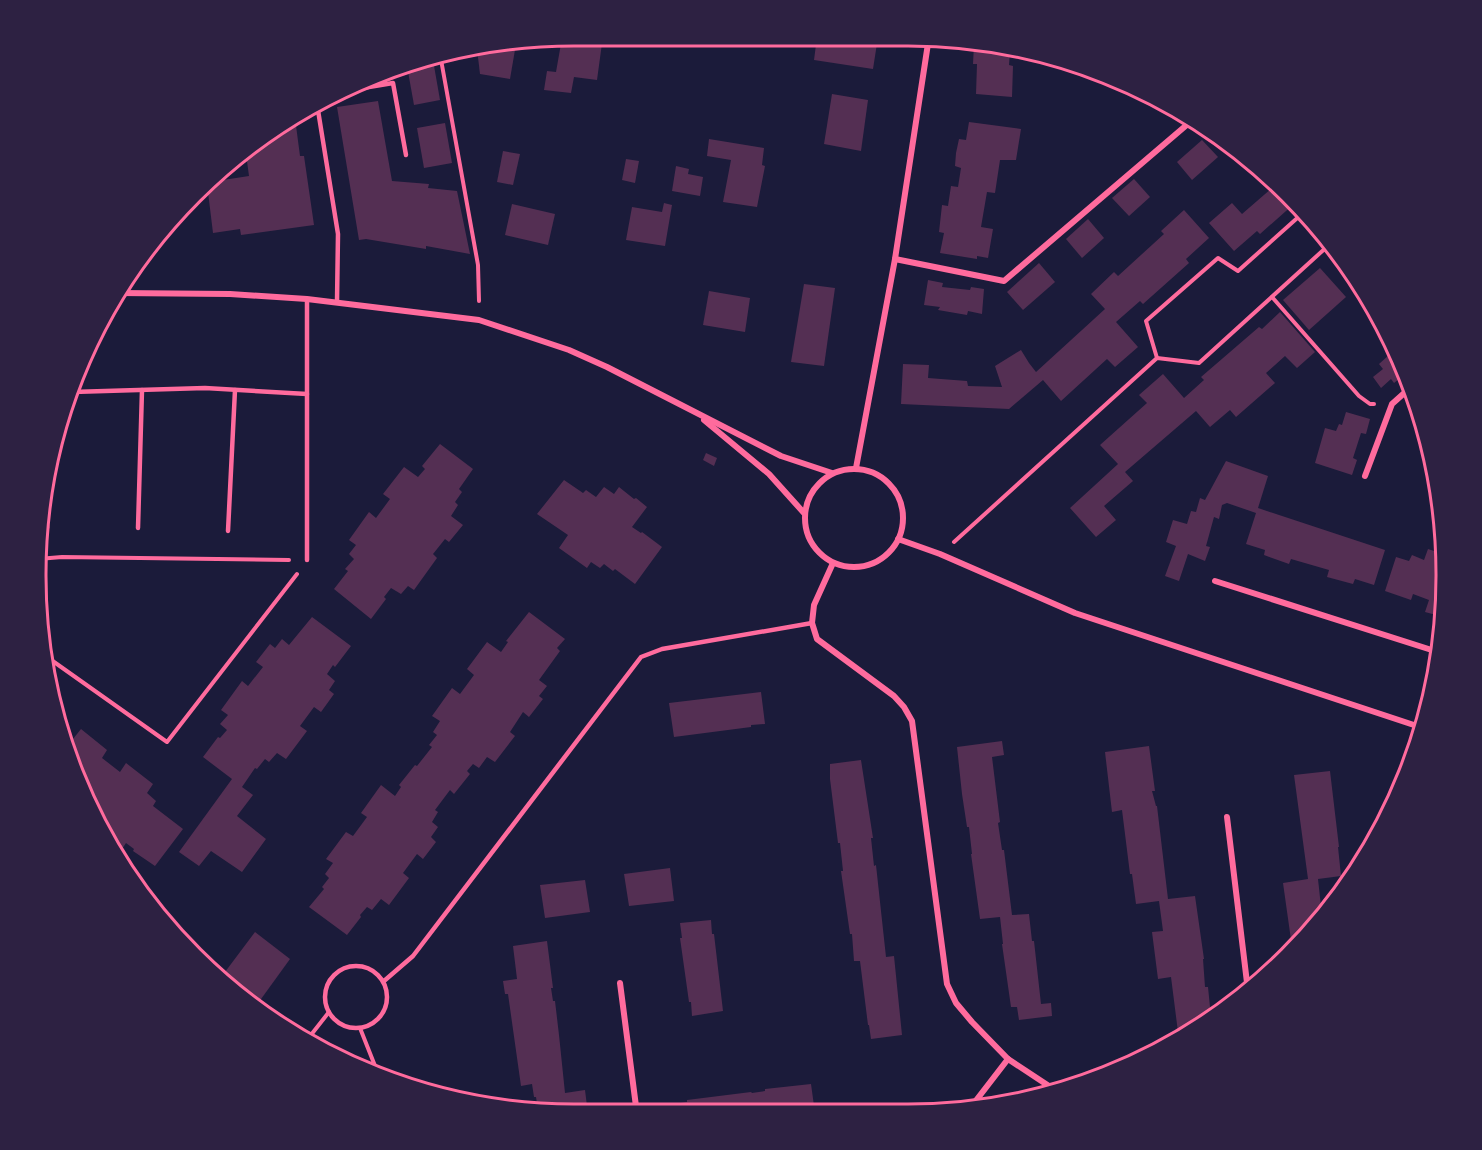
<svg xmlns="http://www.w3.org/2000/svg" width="1482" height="1150" font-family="Inter,sans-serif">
<rect width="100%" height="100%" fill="#1b1b3a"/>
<g fill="#542f53">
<path d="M575 36H603L597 80 574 77 571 93 544 90 547 71 556 72 562 38Z"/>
<path d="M817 37 841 38V37H878L873 69 814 60Z"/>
<path d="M516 44 510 79 480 74 477 49Z"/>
<path d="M974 44 1010 51 1009 65 1013 66 1012 97 976 94 977 64H973Z"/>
<path d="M433 60 440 100 414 105 407 66Z"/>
<path d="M832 94 868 100 861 151 824 144Z"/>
<path d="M378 101 392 181 429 184 428 188 457 191 470 254 426 246V249L366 239 359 240 337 107Z"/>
<path d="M295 118 300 156H304L314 225 241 235 240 229 213 233 207 184 210 182 249 176 246 154 292 119Z"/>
<path d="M969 122 1021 129 1016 160H1000L995 193 987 192 981 227 993 229 988 258 977 256V259L940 253 944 233 939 232 942 205 948 206 951 186 958 187 961 168 955 166 956 153 959 139 966 140Z"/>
<path d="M445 123 452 163 424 168 417 128Z"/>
<path d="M709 139 764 148 762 165 765 166 757 207 723 202 731 160 707 156Z"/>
<path d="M1202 140 1218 157 1192 180 1177 162Z"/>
<path d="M503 151 520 154 513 185 497 182Z"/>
<path d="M626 159 639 161 635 183 622 180Z"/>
<path d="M676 166 689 169 688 174 703 177 700 196 672 191Z"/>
<path d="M1267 177 1295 203 1260 234 1257 231 1234 251 1209 223 1232 203 1242 214 1272 188 1264 179Z"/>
<path d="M1134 179 1150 197 1129 216 1112 198Z"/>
<path d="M664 203 672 205 665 246 626 240 632 207 662 212Z"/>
<path d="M512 204 555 214 548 245 505 235Z"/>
<path d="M1184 210 1209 238 1186 259 1189 263 1143 304 1140 301 1116 322 1138 347 1115 367 1107 359 1061 401 1043 380 1009 409 901 404 903 364 929 365 928 378 967 381 968 386 1002 387 995 366 1021 350 1029 363 1036 372 1105 309 1091 294 1114 272 1118 276 1164 234 1161 231Z"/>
<path d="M1088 219 1104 238 1082 258 1066 239Z"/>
<path d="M1334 250 1357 283 1355 285 1328 256Z"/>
<path d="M1039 263 1055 282 1023 310 1007 292Z"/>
<path d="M1320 268 1346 297 1309 330 1283 300Z"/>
<path d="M928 280 943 283 942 287 970 290 971 287 984 289 982 314 968 311 967 315 938 310 940 307 924 305Z"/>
<path d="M804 284 835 288 824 366 791 362Z"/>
<path d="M709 291 750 298 745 332 703 325Z"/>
<path d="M1280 312 1315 352 1297 368 1285 356 1266 373 1275 383 1236 417 1230 410 1210 427 1196 411 1125 472 1133 481 1104 506 1116 520 1096 537 1070 508 1118 464 1100 445 1147 403 1139 395 1163 374 1184 398 1204 380 1201 377 1259 327 1262 329Z"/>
<path d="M1392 347 1405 374 1394 383 1391 379 1381 388 1373 377 1383 369 1379 364 1389 355 1386 352Z"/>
<path d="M1346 412 1370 419 1366 434 1361 433 1353 458 1357 460 1352 475 1315 463 1325 428 1336 431 1339 424 1342 425Z"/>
<path d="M440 444 473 469 459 489 462 492 455 502 458 505 451 516 463 525 449 542 445 539 433 554 437 558 414 590 408 586 401 594 391 588 384 597 386 599 371 619 334 589 348 571 345 569 354 559 349 554 356 545 349 540 369 512 376 518 390 499 383 494 404 467 418 477 425 469 422 466Z"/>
<path d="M706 453 717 458 714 466 703 460Z"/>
<path d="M1226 461 1268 476 1258 508 1385 550 1374 585 1355 579 1353 584 1327 577 1329 570 1291 559 1289 564 1264 555 1265 550 1246 544 1256 513 1227 503 1222 505 1219 519 1214 517 1206 546 1210 547 1205 561 1188 554 1179 581 1165 576 1176 546 1166 542 1173 520 1187 524 1191 511 1196 512 1200 498 1205 500Z"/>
<path d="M564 480 583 493 586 490 596 497 604 487 614 494 619 487 634 499 636 498 647 507 632 527 641 533 642 532 662 547 635 584 615 569 613 571 604 564 600 568 591 562 587 568 559 548 568 535 537 514Z"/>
<path d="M1437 510 1442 512V527L1432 524Z"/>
<path d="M1428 549 1443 554 1444 575 1438 573 1435 584 1444 587V590L1436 615 1425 612 1429 600 1413 594 1411 600 1385 591 1396 557 1409 561 1412 555 1424 560Z"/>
<path d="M529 612 565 639 557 648 560 651 539 680 547 686 539 696 543 699 529 717 523 712 510 732 515 736 495 762 487 757 479 768 473 764 467 771 470 774 454 794 450 790 435 810 438 812 432 822 438 827 431 837 436 842 423 859 417 854 403 873 409 878 389 905 381 899 372 910 367 907 360 915 361 917 347 935 309 907 324 889 322 887 329 878 325 874 333 863 326 859 346 832 353 836 367 817 361 813 381 785 395 796 401 787 399 785 415 765 417 766 432 747 429 745 437 735 433 732 440 721 432 716 452 688 460 694 474 675 467 669 487 642 501 652 508 642 506 641Z"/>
<path d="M312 617 351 646 335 667 333 665 327 674 335 681 329 690 334 694 321 712 314 707 300 726 307 731 286 759 277 753 269 762 265 759 257 769 255 768 242 787 253 795 237 816 266 839 242 872 211 851 199 866 179 852 232 779 203 757 218 737 220 738 227 730 220 724 228 715 221 710 242 681 248 686 263 667 256 662 270 644 275 648 282 639 289 645Z"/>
<path d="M761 692 765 724 751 725V727L674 737 669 703Z"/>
<path d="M81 729 107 750 102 758 120 772 126 763 153 784 147 793 156 801 153 806 183 829 155 866 133 851 134 849 126 843 122 849 112 841 108 845 65 741 69 744Z"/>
<path d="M1002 741 1004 755 992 757 1000 822 998 823 1002 850H1004L1012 915 1029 914 1032 941H1034L1041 1004 1051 1003 1052 1016 1019 1020 1017 1007H1011L1002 944H1003L1000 917 980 919 971 854H972L969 827H967L962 794 957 747Z"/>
<path d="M1149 746 1155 791H1152L1156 806H1157L1168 899 1195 896 1204 959H1203L1205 987H1208L1211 1017 1179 1040 1171 977 1158 979 1152 932 1163 931 1159 901 1136 904 1132 874H1130L1122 810 1112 812 1105 752Z"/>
<path d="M861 760 873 838H871L874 866 876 865 886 957 894 956 902 1035 871 1039 869 1025H868L860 961H854L852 934H850L841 871H843L840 843H838L830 779V764Z"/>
<path d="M1330 771 1339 847H1338L1341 876 1318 879 1322 916 1294 947H1292L1283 883 1308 879 1294 775Z"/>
<path d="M670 868 674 901 629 906 624 874Z"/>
<path d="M585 880 590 912 545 918 540 885Z"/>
<path d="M711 920 712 934H714L723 1011 692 1016 691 1002H689L680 938H682L680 923Z"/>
<path d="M255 932 290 959 256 1006 222 976Z"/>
<path d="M547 941 553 988H551L553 1001H555L559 1035 565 1093 585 1090 588 1114 538 1110 536 1097H534L532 1084 521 1086 508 994H505L503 981 517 979 513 946Z"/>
<path d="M811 1084 815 1113 675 1114 674 1104 687 1102V1100L751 1092 752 1093 765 1091V1089Z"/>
</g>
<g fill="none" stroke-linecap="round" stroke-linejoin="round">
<g stroke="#ff6b9d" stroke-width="4">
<path d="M440 54 478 265 479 301"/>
<path d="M1272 297 1359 396 1370 404H1374"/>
<path d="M1157 358 1146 321 1218 258 1238 271 1304 212"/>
<path d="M954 542 1157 358 1199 363 1330 244"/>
<path d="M38 559 62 557 289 560"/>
<path d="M47 657 167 742 297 574"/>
<path d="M360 1028 379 1076"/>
<path d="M307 1040 329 1012"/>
</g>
<g stroke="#ff6b9d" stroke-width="4.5">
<path d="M351 90 393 83 406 155"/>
<path d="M317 104 338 234 337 302"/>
<path d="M307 299V560"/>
<path d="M72 392 205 388 307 394"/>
<path d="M46 500 47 528"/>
<path d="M138 528 142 390"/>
<path d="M228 531 235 390"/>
<circle cx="356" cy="997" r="31"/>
<path d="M384 981 413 956 641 657 662 649 812 623"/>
</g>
<g stroke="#ff6b9d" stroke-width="6">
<path d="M895 259 1004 281 1189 123"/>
<path d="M118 293 230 294 307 299 479 320 569 350 607 367 781 456 832 473"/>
<path d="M704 420 769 474 804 513"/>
<path d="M856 468 895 259 929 37"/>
<circle cx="854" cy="518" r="49"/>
<path d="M1365 476 1392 404 1411 387"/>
<path d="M898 539 940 554 1075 613 1423 728"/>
<path d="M833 563 814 605 812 623 817 639 894 696 904 707 912 721 947 984 956 1003 972 1022 1008 1059 1055 1090"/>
<path d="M1215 581 1438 652"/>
<path d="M1227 817 1248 991"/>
<path d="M620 983 637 1114"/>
<path d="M971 1107 1008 1059"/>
</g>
</g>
<path d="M0 0H1482V1150H0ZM574 46H908A528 528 0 0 1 1436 574V576A528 528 0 0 1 908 1104H574A528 528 0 0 1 46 576V574A528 528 0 0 1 574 46Z" fill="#2d2142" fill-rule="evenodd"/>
<path fill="none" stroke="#ff6b9d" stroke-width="3" d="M574 46H908A528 528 0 0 1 1436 574V576A528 528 0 0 1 908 1104H574A528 528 0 0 1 46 576V574A528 528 0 0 1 574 46Z"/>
</svg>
